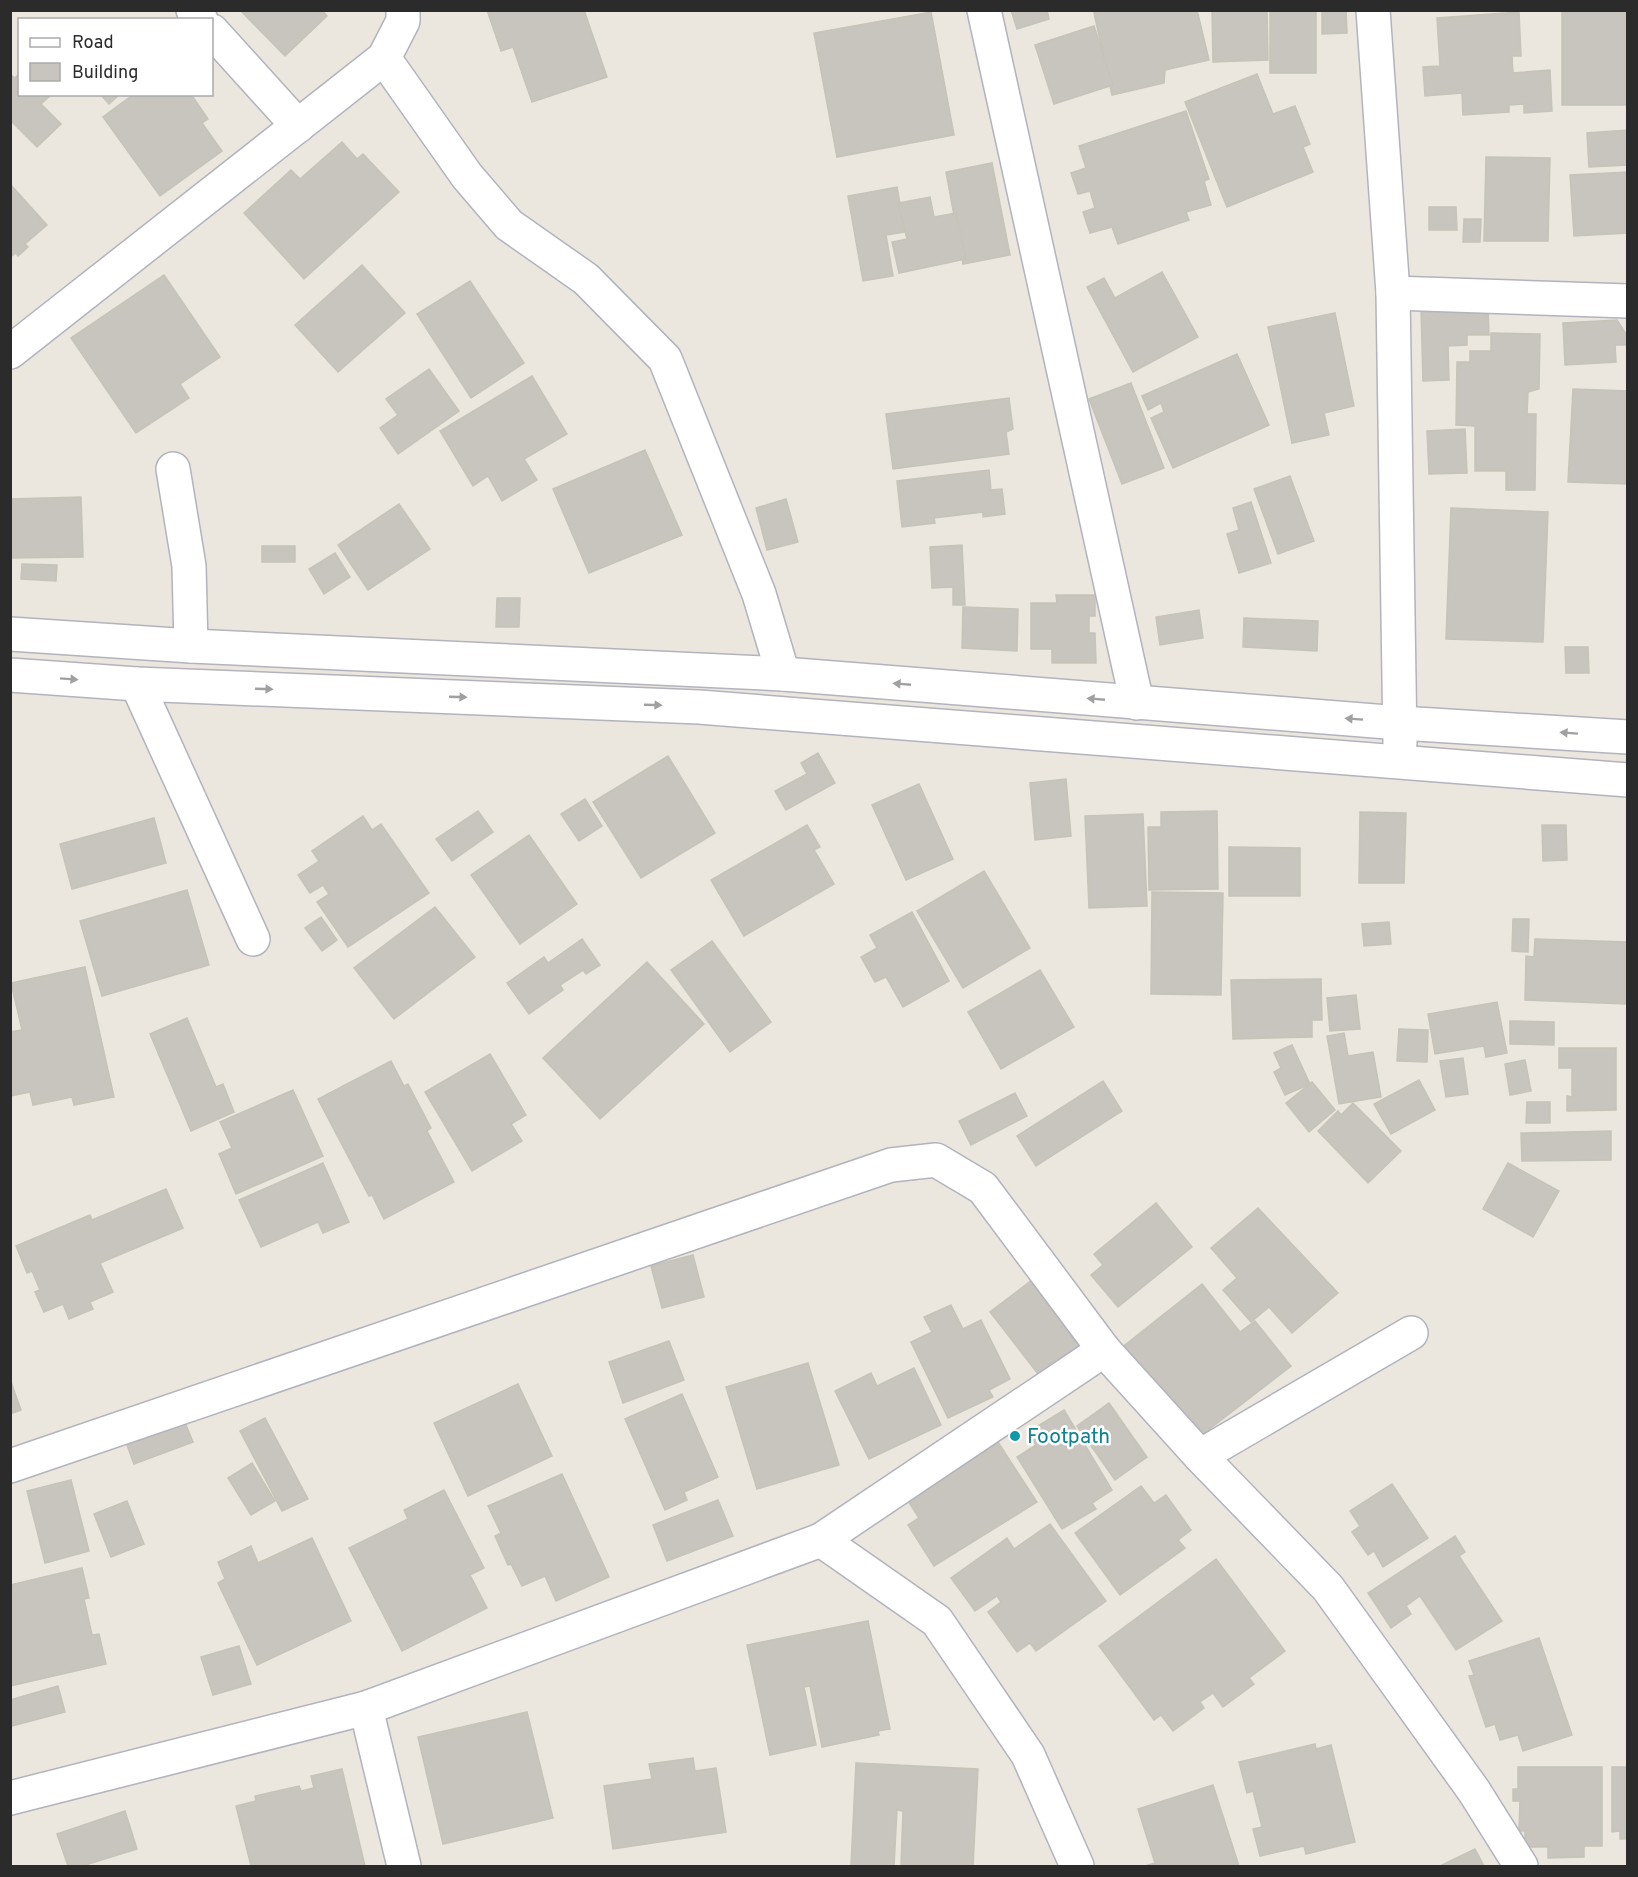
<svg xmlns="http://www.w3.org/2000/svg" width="1638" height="1877" font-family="Overpass,sans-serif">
<rect width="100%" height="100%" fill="#ebe7df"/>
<g fill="#c7c5bd" stroke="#c6c3b8" stroke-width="1.5">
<path d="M240 10H322L327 16 285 56Z"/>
<path d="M487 10H584L607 77 532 102 513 47 501 51Z"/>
<path d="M1011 10H1047L1049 19 1017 29Z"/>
<path d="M1104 10H1197L1209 60 1165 70 1164 83 1112 95 1094 13Z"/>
<path d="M1212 10H1267L1268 60 1213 62Z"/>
<rect x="1270" y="10" width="46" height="63"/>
<path d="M1322 10H1346L1347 33 1322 34Z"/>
<rect x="1562" y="10" width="66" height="95"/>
<path d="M931 12 954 135 837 157 814 33Z"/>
<path d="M1519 12 1521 56H1512L1513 73 1550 70 1552 111 1524 113V104L1509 105V112L1463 115 1462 93 1425 96 1423 67 1440 66 1437 18Z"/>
<path d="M1094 26 1113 85 1054 104 1035 45Z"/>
<path d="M20 73V94H52L41 104 61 124 37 147 10 120V74L15 78Z"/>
<path d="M1257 74 1273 114 1295 106 1310 144 1303 147 1313 172 1227 207 1185 102Z"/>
<path d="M100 94H120L109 104Z"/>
<path d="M134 94H191L208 119 202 123 222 151 160 196 103 117Z"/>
<path d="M1186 111 1209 179 1204 181 1211 205 1186 212 1189 220 1118 244 1112 227 1090 233 1083 212 1095 208 1090 191 1078 194 1071 173 1086 168 1079 146Z"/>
<path d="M1628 130V165L1589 167 1587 133Z"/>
<path d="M342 142 357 159 363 154 399 192 304 279 244 213 291 170 300 179Z"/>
<path d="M1486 157 1550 158 1548 241H1484Z"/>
<path d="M992 163 1010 255 963 264 946 172Z"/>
<path d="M1628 172V233L1574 236 1570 175Z"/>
<path d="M10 184 47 225 25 244 28 247 18 256 16 253 10 257Z"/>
<path d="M897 187 905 232 886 235 893 276 863 281 848 196Z"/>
<path d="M930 197 934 217 956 213 966 259 899 273 892 242 907 239 898 203Z"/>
<path d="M1429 207H1456L1457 230H1429Z"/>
<path d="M1464 219H1481L1480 242H1463Z"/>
<path d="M362 265 405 313 338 372 295 325Z"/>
<path d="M1162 272 1198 337 1133 372 1087 287 1104 278 1115 298Z"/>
<path d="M164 275 220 357 180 384 189 398 136 433 71 338Z"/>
<path d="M470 281 524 363 471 398 417 314Z"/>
<path d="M1488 308 1489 335H1467V345L1448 346 1449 380 1423 381 1421 310Z"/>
<path d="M1335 313 1354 406 1324 413 1329 435 1292 443 1268 327Z"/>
<path d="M1617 320 1628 337V345H1615L1616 362 1565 365 1563 323Z"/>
<path d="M1491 333 1540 334 1539 389 1528 392 1527 414H1536L1535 490H1506V471H1475V426L1456 425 1457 362H1470V351H1491Z"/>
<path d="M1237 354 1269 425 1173 468 1151 418 1164 412 1161 403 1148 410 1142 396Z"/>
<path d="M429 369 459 411 398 454 380 428 398 415 386 399Z"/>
<path d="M532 376 567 434 524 459 537 480 502 501 488 476 473 486 440 431Z"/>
<path d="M1131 383 1164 468 1122 484 1089 399Z"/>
<path d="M1573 389 1628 391V484L1568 482Z"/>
<path d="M1009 398 1013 429 1006 432 1009 454 893 469 886 414Z"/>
<path d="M1465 429 1467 473 1429 474 1427 431Z"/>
<path d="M645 450 682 535 589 573 553 489Z"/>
<path d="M989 470 991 490 1002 489 1005 514 983 517V512L934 518 935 523 902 527 897 481Z"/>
<path d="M1290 476 1314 541 1278 554 1254 489Z"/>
<path d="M81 497 83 557 10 558V499Z"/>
<path d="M786 499 798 542 767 550 756 508Z"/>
<path d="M1251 502 1271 563 1239 573 1227 534 1239 530 1233 508Z"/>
<path d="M399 504 430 549 368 590 338 545Z"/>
<path d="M1451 508 1548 512 1543 642 1446 639Z"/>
<path d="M962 545 965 605H953V587L932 588 930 547Z"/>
<rect x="262" y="546" width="33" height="16"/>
<path d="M335 553 350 577 324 594 309 569Z"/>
<path d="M22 564 57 565 56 581 21 579Z"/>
<path d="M1056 595H1095V616H1089V633H1095L1096 663H1052V649H1031V603H1057Z"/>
<path d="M497 598H520L519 627H496Z"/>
<path d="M963 607 1018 609 1017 651 962 648Z"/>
<path d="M1199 610 1203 638 1160 645 1156 617Z"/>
<path d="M1244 618 1318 621 1317 651 1243 647Z"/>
<path d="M1565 647H1588L1589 673H1566Z"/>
<path d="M818 753 835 783 786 810 775 791 807 774 801 763Z"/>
<path d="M668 756 715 833 641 878 593 802Z"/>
<path d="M1066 779 1071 836 1035 840 1030 783Z"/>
<path d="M919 784 953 859 906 880 872 805Z"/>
<path d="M585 799 602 826 579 841 561 814Z"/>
<path d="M478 811 493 832 452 861 436 839Z"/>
<path d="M1217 811 1218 889 1149 890 1148 827H1161V812Z"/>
<path d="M1360 812 1406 813 1404 883H1359Z"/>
<path d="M1143 814 1147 906 1089 908 1085 816Z"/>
<path d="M363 816 372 830 381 824 429 893 348 947 317 902 329 894 323 885 310 893 298 875 319 861 312 851Z"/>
<path d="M154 818 166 863 72 889 60 844Z"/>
<path d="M807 825 820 847 814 850 834 884 744 936 711 880Z"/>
<path d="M1542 825H1566L1567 860 1543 861Z"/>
<path d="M529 835 577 904 520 944 471 875Z"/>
<path d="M1229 847 1300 848V896H1229Z"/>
<path d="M984 871 1030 948 963 988 917 911Z"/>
<path d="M187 890 209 965 102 996 80 921Z"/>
<path d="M1152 892 1223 893 1221 995 1151 994Z"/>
<path d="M435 907 475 957 394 1019 354 968Z"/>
<path d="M912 912 949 981 903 1007 886 977 875 982 861 957 877 948 870 935Z"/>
<path d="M321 917 337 940 322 951 305 928Z"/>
<path d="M1513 919H1529L1528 952 1512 951Z"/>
<path d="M1389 922 1391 944 1364 946 1362 924Z"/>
<path d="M582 939 600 965 586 974 583 970 560 985 563 990 529 1014 507 983 544 957 548 963Z"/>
<path d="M1535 939 1628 942 1627 1004 1525 1000 1526 956 1534 957Z"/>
<path d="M712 941 771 1022 730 1052 671 970Z"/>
<path d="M647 962 704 1024 600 1119 543 1058Z"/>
<path d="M85 967 114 1097 74 1105 72 1097 33 1105 30 1092 10 1096V1032L22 1030 11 983Z"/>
<path d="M1040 970 1074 1027 1001 1069 968 1012Z"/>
<path d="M1321 979 1322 1020H1312V1037L1233 1039 1231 980Z"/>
<path d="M1356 995 1360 1029 1330 1031 1327 998Z"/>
<path d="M1497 1002 1507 1053 1486 1057 1484 1046 1435 1054 1428 1014Z"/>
<path d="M187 1018 216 1087 223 1084 234 1112 191 1131 150 1034Z"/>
<path d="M1510 1021 1554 1022V1045L1510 1044Z"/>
<path d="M1399 1029 1428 1030 1427 1062 1397 1061Z"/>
<path d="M1344 1033 1348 1056 1373 1052 1381 1097 1339 1104 1327 1036Z"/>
<path d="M1292 1045 1310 1084 1285 1095 1274 1072 1281 1068 1274 1053Z"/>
<path d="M1559 1048H1616V1110L1567 1111V1096L1572 1097V1068H1559Z"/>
<path d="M490 1054 526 1115 511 1124 522 1141 472 1171 425 1092Z"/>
<path d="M1463 1058 1468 1094 1446 1097 1440 1061Z"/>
<path d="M1525 1060 1531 1091 1510 1095 1505 1064Z"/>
<path d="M391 1061 404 1086 408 1084 431 1128 427 1131 454 1182 384 1219 372 1195 369 1196 318 1099Z"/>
<path d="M1419 1080 1435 1110 1391 1134 1374 1104Z"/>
<path d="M1103 1081 1122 1111 1036 1166 1017 1136Z"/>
<path d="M1312 1082 1335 1110 1309 1132 1286 1103Z"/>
<path d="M293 1090 323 1156 236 1194 219 1154 232 1148 220 1122Z"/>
<path d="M1015 1093 1027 1116 971 1145 959 1121Z"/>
<path d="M1527 1102H1550V1123H1526Z"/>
<path d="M1353 1103 1401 1151 1368 1183 1318 1131 1338 1111 1341 1115Z"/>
<path d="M1611 1131V1160L1522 1161 1521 1133Z"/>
<path d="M323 1163 349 1222 323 1233 318 1222 261 1247 239 1200Z"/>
<path d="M1508 1163 1559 1191 1533 1237 1483 1209Z"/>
<path d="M166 1189 183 1228 100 1263 113 1292 90 1302 93 1309 69 1319 63 1304 44 1312 35 1292 40 1290 32 1271 27 1273 16 1246 90 1215 92 1220Z"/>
<path d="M1156 1203 1192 1247 1118 1307 1091 1275 1103 1265 1094 1254Z"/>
<path d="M1258 1208 1338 1293 1292 1333 1269 1307 1251 1322 1223 1290 1237 1278 1211 1248Z"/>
<path d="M693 1255 704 1297 662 1308 651 1266Z"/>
<path d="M1032 1280 1084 1348 1042 1379 990 1312Z"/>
<path d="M1202 1284 1240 1332 1255 1321 1291 1366 1194 1441 1121 1348Z"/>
<path d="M951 1305 963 1329 981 1320 1010 1379 989 1390 993 1397 948 1418 911 1342 932 1332 924 1317Z"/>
<path d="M669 1341 684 1380 623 1403 609 1362Z"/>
<path d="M808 1363 839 1465 757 1489 726 1387Z"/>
<path d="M914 1368 941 1425 869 1459 835 1391 871 1373 877 1386Z"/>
<path d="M10 1379 21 1410 10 1414Z"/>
<path d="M518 1384 552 1456 468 1496 434 1423Z"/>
<path d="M682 1394 718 1477 684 1492 687 1500 665 1510 625 1419Z"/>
<path d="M1109 1403 1147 1457 1115 1480 1077 1426Z"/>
<path d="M1064 1410 1112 1490 1092 1503 1096 1509 1062 1529 1017 1457 1036 1445 1028 1432Z"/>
<path d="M182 1415 193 1442 134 1464 124 1437Z"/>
<path d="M265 1418 308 1499 282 1511 240 1431Z"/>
<path d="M994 1436 1037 1502 934 1566 908 1525 919 1518 903 1493Z"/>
<path d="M252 1463 275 1501 251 1515 228 1478Z"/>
<path d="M562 1474 609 1577 556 1601 545 1576 522 1586 511 1564 508 1565 495 1536 501 1533 488 1506Z"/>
<path d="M71 1480 89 1551 45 1563 27 1491Z"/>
<path d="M1392 1484 1428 1538 1383 1567 1374 1551 1368 1555 1352 1532 1360 1526 1350 1511Z"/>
<path d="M1141 1486 1154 1503 1166 1495 1191 1530 1178 1540 1185 1548 1120 1595 1075 1533Z"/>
<path d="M444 1490 484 1568 470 1575 487 1608 402 1651 349 1548 408 1519 404 1510Z"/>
<path d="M718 1500 733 1536 667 1561 653 1525Z"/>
<path d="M127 1501 144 1544 111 1557 94 1514Z"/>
<path d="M1050 1524 1106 1601 1036 1651 1030 1643 1017 1652 988 1612 1001 1602 997 1596 975 1611 951 1578 1007 1538 1014 1549Z"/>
<path d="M1455 1536 1465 1552 1459 1556 1502 1621 1456 1650 1420 1596 1406 1606 1411 1614 1391 1628 1368 1593Z"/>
<path d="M312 1538 351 1621 257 1665 218 1583 225 1579 218 1562 251 1546 258 1563Z"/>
<path d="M1216 1559 1285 1651 1249 1678 1254 1684 1223 1707 1213 1693 1200 1702 1204 1708 1173 1731 1161 1715 1154 1720 1099 1646Z"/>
<path d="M82 1568 89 1598 84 1599 92 1635 99 1634 106 1664 10 1686V1585Z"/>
<path d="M868 1621 890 1729 878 1731 879 1735 822 1747 810 1686 804 1687 816 1745 770 1755 747 1645Z"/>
<path d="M1539 1638 1572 1735 1523 1751 1518 1735 1500 1740 1495 1724 1486 1727 1469 1676 1474 1675 1469 1661Z"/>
<path d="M239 1646 251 1684 213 1695 201 1657Z"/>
<path d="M58 1686 65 1712 12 1726 10 1700Z"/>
<path d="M527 1712 553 1818 443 1844 418 1737Z"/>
<path d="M1315 1744 1316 1749 1331 1745 1355 1842 1306 1854 1304 1846 1260 1856 1253 1829 1262 1827 1253 1791 1247 1793 1239 1762Z"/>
<path d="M693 1758 695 1771 716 1768 726 1832 613 1849 604 1786 652 1779 649 1764Z"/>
<path d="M856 1763 978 1769 973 1866H901L903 1811 897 1810 894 1866H851Z"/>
<path d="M1518 1767H1602V1846H1584V1857L1548 1858V1847H1525V1831H1519L1520 1801H1513V1789H1518Z"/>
<path d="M1612 1767H1628V1839H1620V1831L1612 1832Z"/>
<path d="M342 1769 365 1866H251L236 1806 256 1801 255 1796 299 1786 301 1791 314 1788 311 1776Z"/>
<path d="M1213 1785 1239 1866H1145L1155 1863 1138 1809Z"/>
<path d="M125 1811 137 1849 82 1866H68L57 1834Z"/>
<path d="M1475 1849 1484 1866H1440Z"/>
</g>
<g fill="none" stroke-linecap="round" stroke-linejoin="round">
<g stroke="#b2b3bd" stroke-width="36">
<g id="minor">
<path d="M193 10 201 20"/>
<path d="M984 10 1137 703"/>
<path d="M1373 10 1393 293 1400 743"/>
<path d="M212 31 298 126"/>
<path d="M384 58 467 176 509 225 586 279 665 359 759 594 783 674"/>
<path d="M1393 293 1628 301"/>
<path d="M10 352 384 58 403 21V10"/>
<path d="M173 469 189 566 191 646"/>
<path d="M10 634 191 646 783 674 1400 723 1628 737"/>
<path d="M10 675 137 684 699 707 1628 780"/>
<path d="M137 684 253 939"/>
<path d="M1200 1456 1411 1333"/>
<path d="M10 1466 891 1165 936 1160 983 1188 1104 1350 1200 1456 1328 1588 1474 1791 1521 1866"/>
<path d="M821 1540 937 1621 1028 1755 1077 1866"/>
<path d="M366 1708 404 1866"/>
<path d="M10 1798 366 1708 821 1540 1104 1350"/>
</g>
</g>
<use href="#minor" stroke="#fff" stroke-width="33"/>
</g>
<defs><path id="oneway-solid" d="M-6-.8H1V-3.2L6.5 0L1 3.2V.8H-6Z" transform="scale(1.5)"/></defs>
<g fill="#a0a0a0">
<use href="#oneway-solid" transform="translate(69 679) rotate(4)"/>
<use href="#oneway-solid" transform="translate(902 684) rotate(-175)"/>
<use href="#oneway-solid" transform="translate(264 689) rotate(2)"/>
<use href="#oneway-solid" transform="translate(458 697) rotate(2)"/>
<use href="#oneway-solid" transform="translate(1096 699) rotate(-175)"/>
<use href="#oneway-solid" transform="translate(653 705) rotate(2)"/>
<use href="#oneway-solid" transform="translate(1354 719) rotate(-176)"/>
<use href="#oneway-solid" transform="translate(1569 733) rotate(-176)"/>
</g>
<circle fill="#0f9aa8" stroke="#fff" stroke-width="2" cx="1015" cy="1436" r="6"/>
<g text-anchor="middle" stroke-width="5" stroke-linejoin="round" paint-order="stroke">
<g font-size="21" fill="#0d838f" stroke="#fff" text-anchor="start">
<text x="1027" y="1443">Footpath</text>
</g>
</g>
<rect width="1638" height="1877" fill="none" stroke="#2b2b2b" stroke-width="24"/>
<rect x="18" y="18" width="195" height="78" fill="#ffffff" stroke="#aaaaaa" stroke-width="1.5"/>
<rect x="30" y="38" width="30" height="9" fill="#ffffff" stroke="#aaaaaa" stroke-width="1.5"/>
<text x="72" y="48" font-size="18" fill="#2b2b2b">Road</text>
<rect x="30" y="63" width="30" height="18" fill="#c7c5bd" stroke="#aaaaaa" stroke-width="1.5"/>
<text x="72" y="78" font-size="18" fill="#2b2b2b">Building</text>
</svg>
